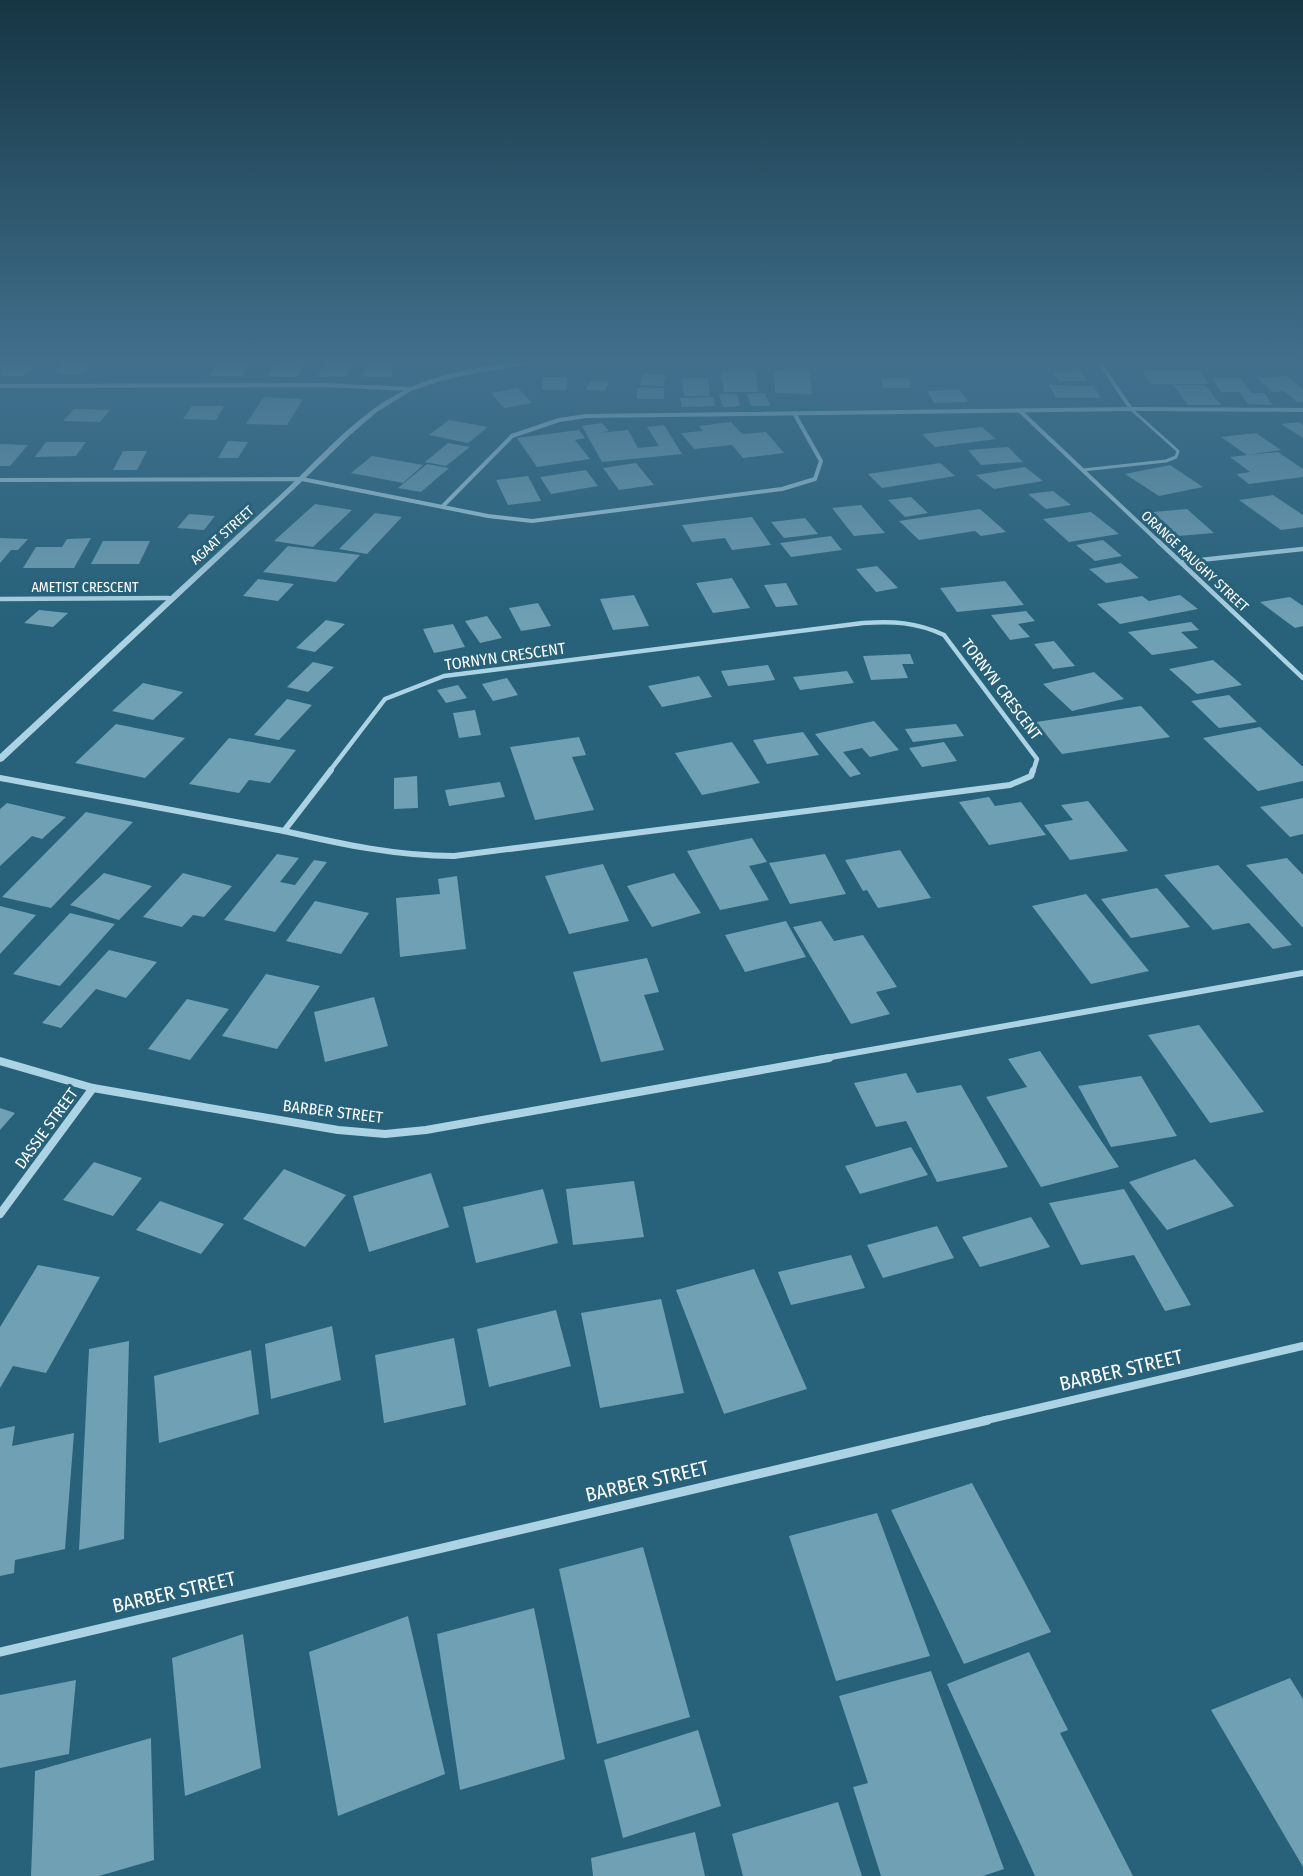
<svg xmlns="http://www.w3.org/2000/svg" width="1303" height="1876" font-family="'Fira Sans Condensed',sans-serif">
<rect width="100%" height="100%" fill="#27617a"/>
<g fill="#70a0b4">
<path d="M66 360H93L81 374H54Z"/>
<path d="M276 360H306L297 377H267Z"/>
<path d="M328 360H356L346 377H317Z"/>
<path d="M368 360H395L391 377H363Z"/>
<path d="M219 362 251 363 243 376H209Z"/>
<path d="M2 363 36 364 24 376H0Z"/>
<path d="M774 370 810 371 812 394 775 393Z"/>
<path d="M1142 370H1199L1209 384H1151Z"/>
<path d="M721 371H755L758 392H724Z"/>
<path d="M1080 371 1087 381H1059L1052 372Z"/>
<path d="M643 374 666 375 663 386 640 385Z"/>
<path d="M1287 376 1303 390V402H1297L1284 391 1272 392 1257 378Z"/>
<path d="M543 377H567V390H542Z"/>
<path d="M682 378H708L710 396H684Z"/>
<path d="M881 378H908L911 388H883Z"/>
<path d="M1212 378H1241L1251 393H1264L1273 405 1248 404 1239 392H1221Z"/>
<path d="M590 381 609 382 605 391 586 390Z"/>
<path d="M1049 385 1094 386 1101 398H1056Z"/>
<path d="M1173 385H1205L1221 405H1188Z"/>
<path d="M518 388 532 403 504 408 491 393Z"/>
<rect x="637" y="388" width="27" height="11"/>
<path d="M960 390 968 402 934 403 927 391Z"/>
<path d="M765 393 770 406H751L747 394Z"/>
<path d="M719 394H737L740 406 723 407Z"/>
<path d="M264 397 303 399 287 425 246 424Z"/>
<path d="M713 397 715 406 682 407 680 398Z"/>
<path d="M192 406H224L216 420 183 419Z"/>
<path d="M74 409 110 410 100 422 63 421Z"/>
<path d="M449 420 488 427 468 443 429 435Z"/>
<path d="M731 422 742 434 766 432 784 453 743 458 732 445 694 449 681 433 703 431 699 426Z"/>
<path d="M1299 422 1303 425V438L1281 424Z"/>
<path d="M602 423 609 431 598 433 628 430 638 448 659 446 647 427 664 425 682 454 602 462 582 426Z"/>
<path d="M982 427 996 439 935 447 922 434Z"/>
<path d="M579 430 585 438 575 440 590 459 537 467 517 438Z"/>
<path d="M1256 433 1281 450 1248 455 1278 452 1303 469V477L1249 484 1236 474 1250 472 1230 457 1247 455 1221 437Z"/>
<path d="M228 441 248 442 238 458H218Z"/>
<path d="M46 442H86L76 456 35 457Z"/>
<path d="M448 443 470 447 446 466 425 462Z"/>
<path d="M0 444 28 445 10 466H0Z"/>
<path d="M1008 447 1023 462 981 465 968 450Z"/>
<path d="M123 451H147L137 470H113Z"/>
<path d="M372 456 423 465 403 483 351 473Z"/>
<path d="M636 463 654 485 619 490 603 468Z"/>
<path d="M940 463 955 476 882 488 868 474Z"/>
<path d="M427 464 449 468 421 492 398 488Z"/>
<path d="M1170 465 1203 487 1159 496 1125 474Z"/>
<path d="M1025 467 1043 481 994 489 976 475Z"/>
<path d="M586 470 598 486 551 494 540 477Z"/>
<path d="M528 476 541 501 508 505 496 480Z"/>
<path d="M1053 491 1071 505 1046 509 1028 494Z"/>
<path d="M1273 495 1303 515V527L1281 530 1239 500Z"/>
<path d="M911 497 928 513 905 517 888 500Z"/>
<path d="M315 504 352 510 313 547 274 541Z"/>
<path d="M861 505 885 533 854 536 832 508Z"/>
<path d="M980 509 1006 532 981 536 975 531 919 540 899 521Z"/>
<path d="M1187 509 1214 533 1178 536 1153 512Z"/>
<path d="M1091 512 1119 534 1069 542 1043 519Z"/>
<path d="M375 513 402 517 367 554 339 549Z"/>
<path d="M189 514 215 516 204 530 177 528Z"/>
<path d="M752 517 771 545 732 550 725 538 692 542 682 525Z"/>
<path d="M805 518 818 534 784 538 771 522Z"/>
<path d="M831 536 842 550 791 557 780 543Z"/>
<path d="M0 538 28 539 18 550H11L0 563Z"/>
<path d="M91 538 74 568H23L36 547H62L67 539Z"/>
<path d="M1103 540 1122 556 1095 561 1076 545Z"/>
<path d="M103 541H150L139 564H91Z"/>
<path d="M288 546 360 555 336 582 263 572Z"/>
<path d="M1121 563 1139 578 1106 583 1089 569Z"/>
<path d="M877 566 898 588 876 592 856 569Z"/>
<path d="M732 578 750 608 713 613 696 583Z"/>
<path d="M258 579 294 584 278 601 243 596Z"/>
<path d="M1005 581 1024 605 957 612 940 588Z"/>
<path d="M786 583 798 605 776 607 764 585Z"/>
<path d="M634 595 649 626 613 630 600 599Z"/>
<path d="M1180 595 1198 609 1120 624 1097 604 1142 596 1149 601Z"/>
<path d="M1290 597 1303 606V626L1295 628 1260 602Z"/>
<path d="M538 603 551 626 521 631 509 608Z"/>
<path d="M39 610 68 613 53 627 24 623Z"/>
<path d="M1026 611 1035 621 1018 624 1030 637 1010 640 991 615Z"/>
<path d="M487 616 502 638 480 643 465 621Z"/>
<path d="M326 620 345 624 315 652 296 648Z"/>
<path d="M1191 622 1199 630 1181 632 1198 648 1152 655 1128 632Z"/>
<path d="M453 624 465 647 434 653 423 629Z"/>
<path d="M1054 641 1075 666 1053 669 1034 644Z"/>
<path d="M910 654 914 664H902L908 678 871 680 863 656Z"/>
<path d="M1213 660 1242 685 1197 694 1169 669Z"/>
<path d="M313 662 334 667 308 692 287 687Z"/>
<path d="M768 665 775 680 728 686 721 671Z"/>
<path d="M847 671 854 683 800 690 793 677Z"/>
<path d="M1094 672 1124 699 1072 711 1043 684Z"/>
<path d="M699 676 712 697 662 707 648 686Z"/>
<path d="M507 678 518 695 493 701 482 684Z"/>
<path d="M143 683 183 692 153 720 112 711Z"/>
<path d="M458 685 467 698 446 703 437 690Z"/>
<path d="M1229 695 1257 722 1219 728 1191 701Z"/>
<path d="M287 699 312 705 279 740 254 735Z"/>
<path d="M1141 706 1170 737 1062 754 1036 722Z"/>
<path d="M475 710 481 735 459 738 453 713Z"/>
<path d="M874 721 899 750 870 757 862 748 843 752 861 774 850 777 815 734Z"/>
<path d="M116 724 185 738 145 778 75 763Z"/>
<path d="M956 724 964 736 913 742 905 729Z"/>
<path d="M1260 727 1303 767V781L1258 791 1203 738Z"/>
<path d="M803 732 819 755 767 764 753 740Z"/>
<path d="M579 737 586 755 572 757 594 810 535 820 510 747Z"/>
<path d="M229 738 296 750 270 783 249 780 239 793 189 784Z"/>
<path d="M732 742 760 783 702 795 675 753Z"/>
<path d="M944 742 957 761 922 767 909 748Z"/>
<path d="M417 776 418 808 394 809V778Z"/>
<path d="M500 782 505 797 449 806 445 790Z"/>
<path d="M989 797 995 806 1021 802 1046 835 989 845 959 802Z"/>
<path d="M1303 798V834L1290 837 1260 807Z"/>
<path d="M1088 801 1128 851 1070 860 1044 825 1073 820 1061 805Z"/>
<path d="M7 803 66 817 42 839 32 836 0 866V809Z"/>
<path d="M86 812 133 822 51 908 2 897Z"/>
<path d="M752 838 767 862 749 866 769 900 720 910 687 851Z"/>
<path d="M900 850 931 898 878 908 867 890 863 891 845 860Z"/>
<path d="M277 854 299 858 280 882 295 885 314 860 327 862 275 932 224 920Z"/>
<path d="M825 854 846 894 790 904 769 863Z"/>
<path d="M1287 858 1303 875V928L1246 865Z"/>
<path d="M603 864 629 921 569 934 545 876Z"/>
<path d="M1218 865 1292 945 1273 949 1249 923 1213 930 1164 875Z"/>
<path d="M104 873 152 886 119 920 70 905Z"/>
<path d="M183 873 232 886 204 917 193 915 182 927 143 917Z"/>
<path d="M674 873 701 913 652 927 627 886Z"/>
<path d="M457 876 466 949 400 957 396 898 440 894 438 879Z"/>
<path d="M1157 888 1190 927 1131 938 1101 899Z"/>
<path d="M1086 894 1149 971 1091 984 1032 906Z"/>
<path d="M315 901 369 913 341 954 286 941Z"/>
<path d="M0 906 36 915 0 954Z"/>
<path d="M70 913 115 924 60 986 13 974Z"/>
<path d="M786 921 806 957 745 972 725 935Z"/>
<path d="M821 921 834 941 863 935 897 987 876 992 890 1014 851 1024 793 927Z"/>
<path d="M109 950 157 962 126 998 96 989 61 1028 42 1023Z"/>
<path d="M647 958 659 992 644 995 664 1050 601 1062 573 972Z"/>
<path d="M266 974 320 986 277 1049 222 1036Z"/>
<path d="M374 997 388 1046 325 1062 314 1012Z"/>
<path d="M187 999 229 1009 190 1060 148 1049Z"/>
<path d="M1199 1025 1264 1112 1210 1123 1148 1035Z"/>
<path d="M1040 1051 1119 1167 1041 1187 986 1097 1027 1087 1008 1059Z"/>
<path d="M906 1073 917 1093 961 1085 1008 1167 937 1182 906 1121 876 1127 854 1083Z"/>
<path d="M1141 1076 1177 1136 1111 1147 1078 1086Z"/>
<path d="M0 1108 15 1113 0 1130Z"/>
<path d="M911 1147 928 1175 860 1194 845 1166Z"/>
<path d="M1195 1159 1234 1206 1167 1230 1129 1182Z"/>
<path d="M94 1162 142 1178 113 1216 63 1200Z"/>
<path d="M284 1169 346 1195 305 1247 243 1219Z"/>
<path d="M431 1173 449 1227 369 1252 353 1196Z"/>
<path d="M634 1181 644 1237 573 1245 566 1189Z"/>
<path d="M543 1189 558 1243 476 1263 463 1207Z"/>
<path d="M1124 1189 1191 1305 1165 1311 1134 1255 1081 1265 1049 1203Z"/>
<path d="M160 1201 224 1224 201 1254 136 1230Z"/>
<path d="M1031 1217 1050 1247 980 1267 962 1237Z"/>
<path d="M937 1226 954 1258 883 1278 867 1245Z"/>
<path d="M851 1255 865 1288 791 1305 778 1272Z"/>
<path d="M38 1265 100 1277 46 1373 13 1366 0 1388V1327Z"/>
<path d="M754 1269 807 1389 724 1414 676 1290Z"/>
<path d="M661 1299 684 1393 600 1408 581 1313Z"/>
<path d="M556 1310 571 1366 489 1387 477 1329Z"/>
<path d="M332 1326 341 1380 271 1399 265 1344Z"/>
<path d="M454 1338 466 1405 384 1423 375 1355Z"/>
<path d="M129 1341 124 1539 79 1550 89 1349Z"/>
<path d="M251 1350 259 1414 159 1443 154 1376Z"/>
<path d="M15 1426 12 1446 74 1433 65 1549 15 1560 14 1573 0 1576V1429Z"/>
<path d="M972 1483 1051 1632 964 1664 891 1510Z"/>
<path d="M877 1513 930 1656 836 1681 789 1536Z"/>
<path d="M643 1547 690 1717 597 1744 559 1569Z"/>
<path d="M534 1608 565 1759 460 1790 437 1634Z"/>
<path d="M408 1616 445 1774 338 1816 309 1652Z"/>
<path d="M243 1634 261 1768 185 1796 172 1658Z"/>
<path d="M1029 1652 1068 1730 1060 1733 1133 1876H1035L947 1684Z"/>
<path d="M931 1671 1004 1869 983 1876H881L853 1787 868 1783 839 1696Z"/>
<path d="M1290 1678 1303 1699V1867L1211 1710Z"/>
<path d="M76 1680 69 1754 0 1768V1695Z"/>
<path d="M698 1730 721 1806 623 1838 604 1760Z"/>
<path d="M151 1738 154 1860 99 1876H31L35 1771Z"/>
<path d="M838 1802 862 1876H743L732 1834Z"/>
<path d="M695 1832 705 1876H593L591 1858Z"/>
</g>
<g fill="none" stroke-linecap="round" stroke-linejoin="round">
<path stroke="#abd3e3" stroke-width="3" d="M1083 470 1166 461 1176 457 1178 451 1131 409"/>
<g stroke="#abd3e3" stroke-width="4">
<path d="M1098 360 1131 409"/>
<path d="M0 386 324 385 410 389"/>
<path d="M1020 411 1160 543"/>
<path d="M0 480 302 479 488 516 532 521 782 489 815 479 821 461 794 413"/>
<path d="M443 506 512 436 559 420 586 416 1131 409 1303 410"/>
</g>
<g stroke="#abd3e3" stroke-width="4.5">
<path d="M1158 541 1303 678"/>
<path d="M1182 562 1303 549"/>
<path d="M0 599 169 598"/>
<path d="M329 772 385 699 444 676 863 623C893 621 916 622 944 635L1037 759 1033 772"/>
</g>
<g stroke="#abd3e3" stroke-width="6">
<path d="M0 778 284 831"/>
<path d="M284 831C341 844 396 856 454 856L1010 785 1031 776 1033 770"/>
<path d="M284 831 331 770"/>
<path d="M820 1059 1303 973"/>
</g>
<g stroke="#abd3e3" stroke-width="8">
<path d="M0 1061 93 1088 338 1130 385 1134 426 1130 829 1058"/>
<path d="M0 1214 93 1088"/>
<path d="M982 1421 1303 1346"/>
</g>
<path stroke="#abd3e3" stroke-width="9" d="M0 1652 988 1420"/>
<path fill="#abd3e3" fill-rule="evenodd" d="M537 360H559L481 372 444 380 411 391 378 411 349 436 293 490 3 761 0 762V754C92 669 184 583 277 498 318 461 354 415 405 390 445 370 493 365 537 360Z"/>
</g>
<linearGradient id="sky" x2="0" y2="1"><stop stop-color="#153543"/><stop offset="0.58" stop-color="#41708d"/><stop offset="1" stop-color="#41708d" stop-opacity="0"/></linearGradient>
<rect width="1303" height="623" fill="url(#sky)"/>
<g text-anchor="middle" stroke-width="6" stroke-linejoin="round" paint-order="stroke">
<g font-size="14" fill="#fff" stroke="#27617a">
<text transform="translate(222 535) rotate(-42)" y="5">AGAAT STREET</text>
<text transform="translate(1195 561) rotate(43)" y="5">ORANGE RAUGHY STREET</text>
<text x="85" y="592">AMETIST CRESCENT</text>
</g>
<g font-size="16" fill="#fff" stroke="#27617a">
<text transform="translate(505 656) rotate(-8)" y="6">TORNYN CRESCENT</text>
<text transform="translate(1002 689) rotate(53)" y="6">TORNYN CRESCENT</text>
<text transform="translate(333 1111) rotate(7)" y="6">BARBER STREET</text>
<text transform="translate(46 1128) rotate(-54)" y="6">DASSIE STREET</text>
</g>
<g font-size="20" fill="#fff" stroke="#27617a">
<text transform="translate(1121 1370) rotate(-13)" y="7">BARBER STREET</text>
<text transform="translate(647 1481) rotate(-13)" y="7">BARBER STREET</text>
<text transform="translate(174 1592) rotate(-13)" y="7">BARBER STREET</text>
</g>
</g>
</svg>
